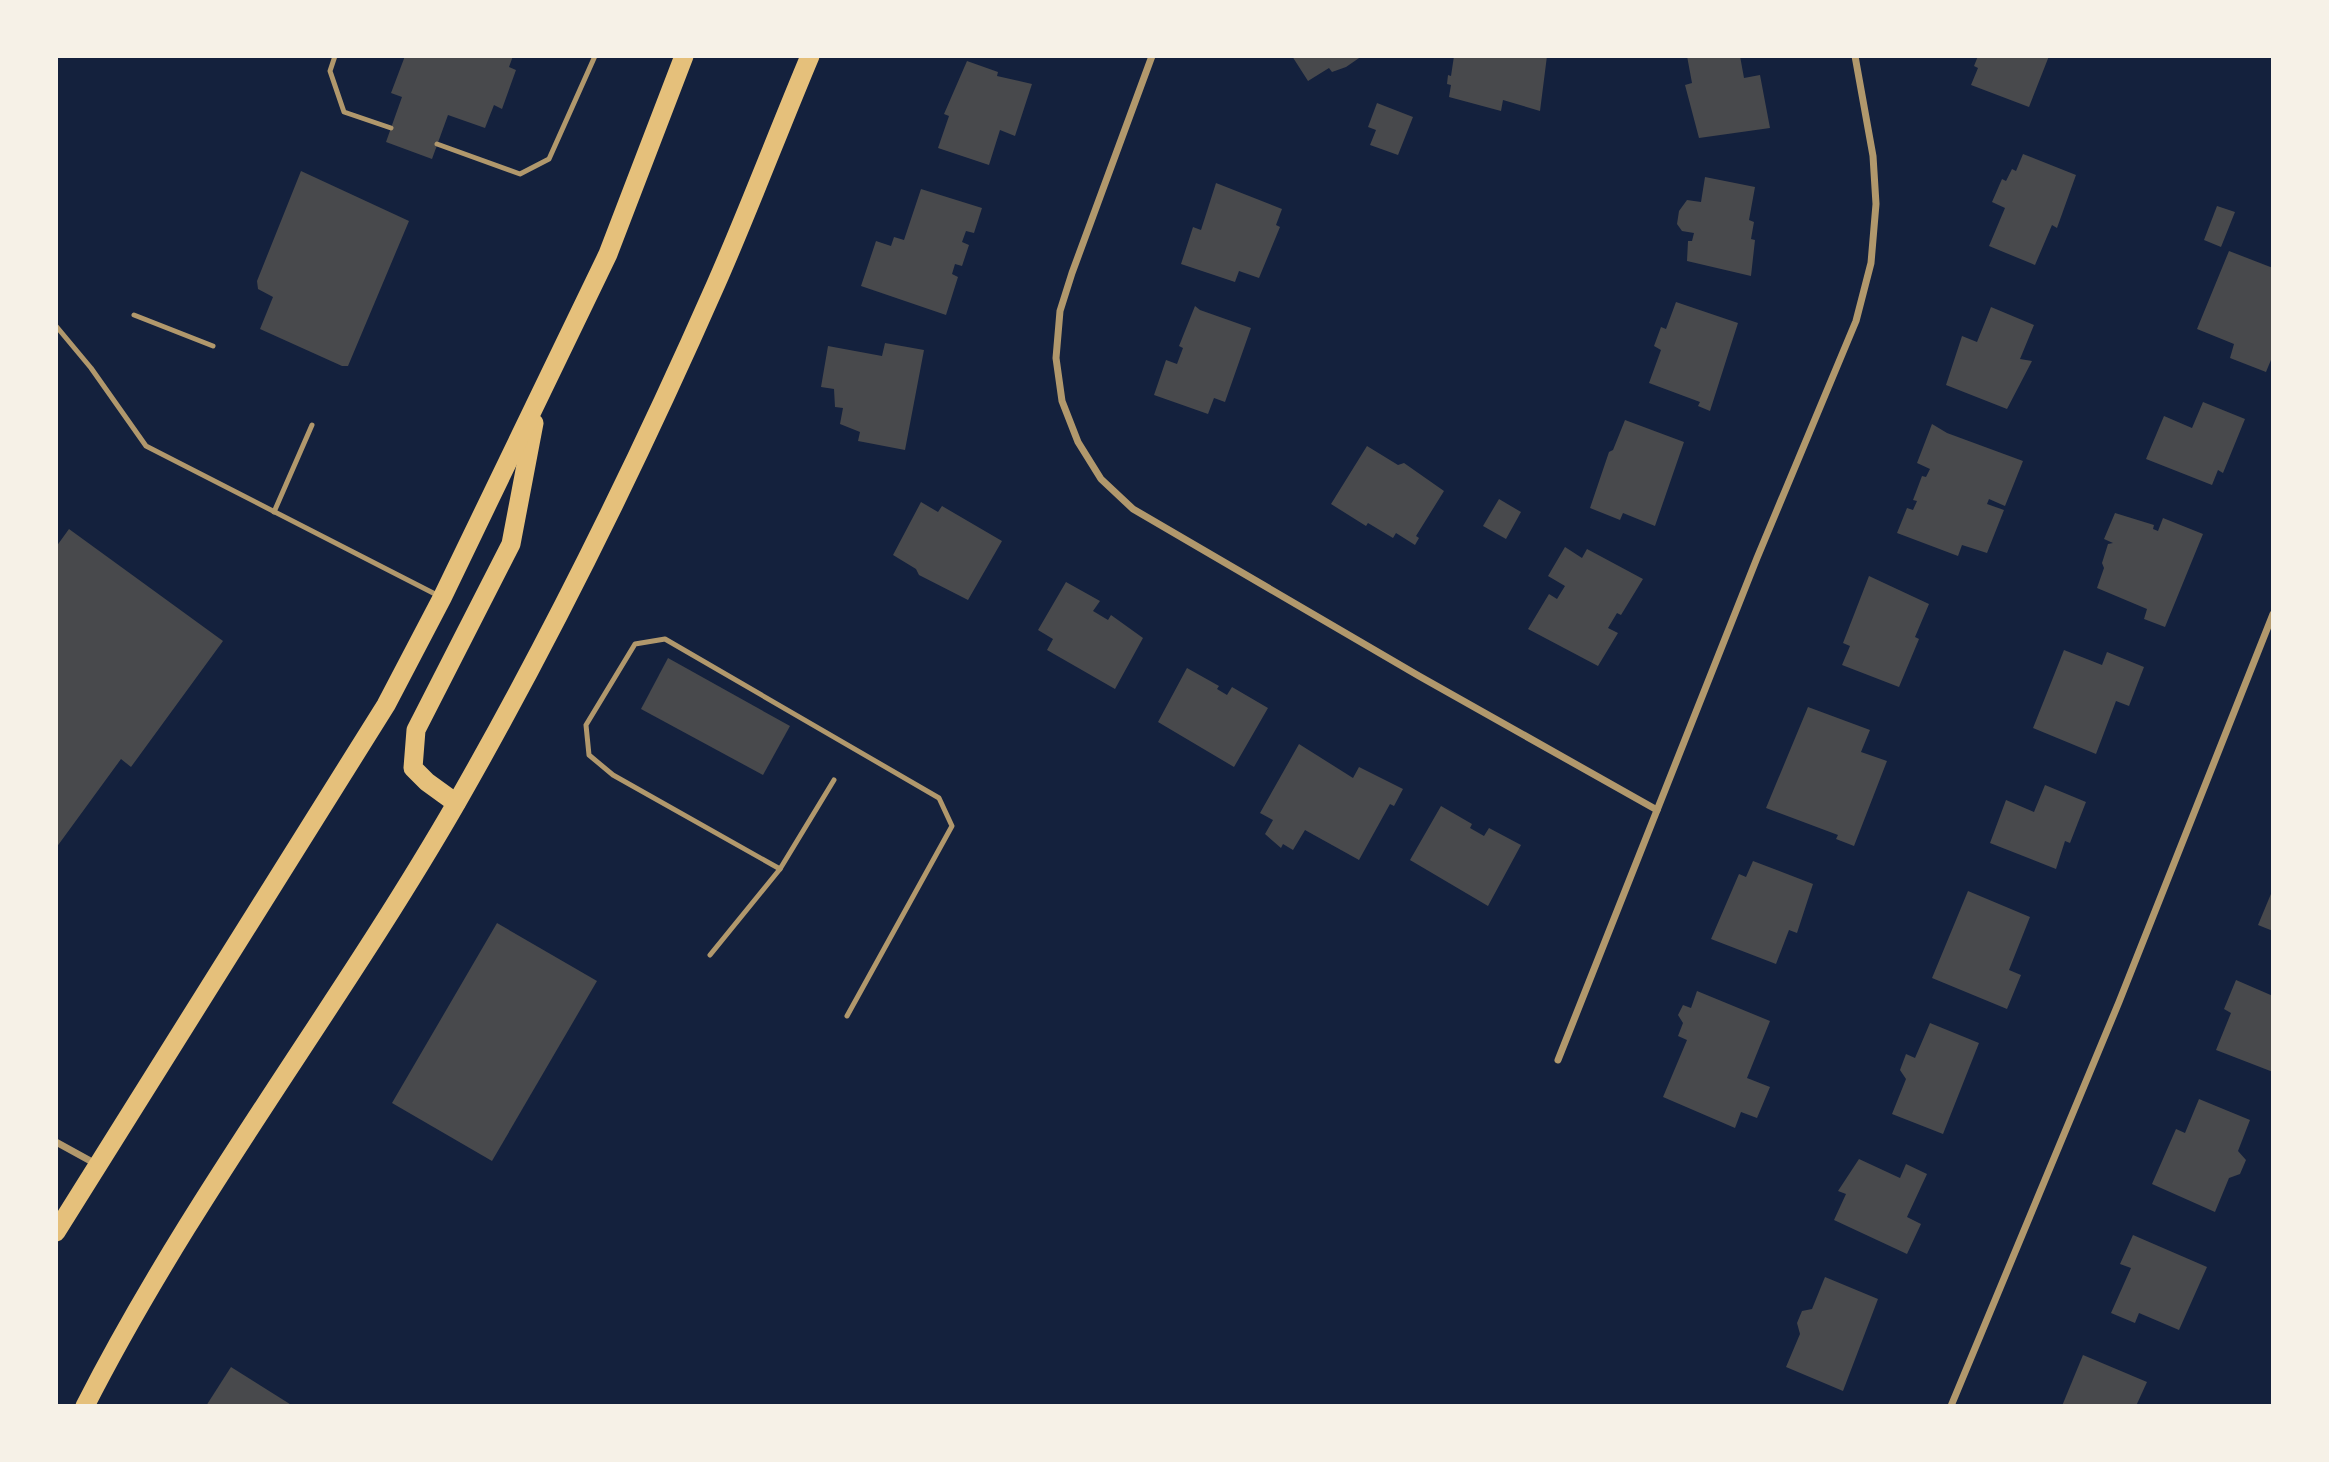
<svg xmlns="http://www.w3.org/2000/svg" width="2329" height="1462" font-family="'Source Serif 4',serif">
<rect width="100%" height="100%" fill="#14213d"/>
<g fill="#48494c">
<path d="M405 56H513L509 67 516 70 502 109 494 105 485 128 448 115 432 159 386 142 402 97 391 93Z"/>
<path d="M1292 56H1362L1346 67 1332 72 1329 68 1308 81Z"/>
<path d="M1454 56H1547L1540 111 1503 100 1501 111 1449 97 1451 85 1447 84 1448 75 1451 76Z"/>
<path d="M1687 56H1740L1744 78 1760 75 1770 128 1699 138 1685 85 1692 83Z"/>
<path d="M1978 56H2049L2029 107 1971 85 1978 68 1974 66Z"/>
<path d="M967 61 998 72 997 76 1032 84 1015 136 1000 130 989 165 938 148 949 116 944 114Z"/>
<path d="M1377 103 1413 117 1398 155 1370 145 1376 130 1368 127Z"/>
<path d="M2023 154 2076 175 2057 228 2052 225 2035 265 1989 246 2005 208 1992 202 2002 179 2006 181 2012 169 2016 171Z"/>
<path d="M301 171 409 221 348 366H342L260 329 273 297 258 289 257 281Z"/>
<path d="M1705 177 1755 187 1749 220 1754 222 1751 239 1755 240 1751 276 1687 261 1688 241H1692L1694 233 1682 231 1677 224 1679 211 1687 200 1701 202Z"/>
<path d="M1216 183 1282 209 1276 225 1280 227 1259 278 1239 271 1235 282 1181 264 1193 227 1201 230Z"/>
<path d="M921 189 982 208 974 233 966 231 962 242 969 245 962 266 955 264 952 274 958 277 946 315 861 286 876 241 891 246 894 237 904 240Z"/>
<path d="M2217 206 2235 212 2221 247 2204 240Z"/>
<path d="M2229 251 2273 268V323L2271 329 2273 330V355L2266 372 2230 358 2234 344 2197 329Z"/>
<path d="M1676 302 1738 323 1710 411 1698 406 1700 402 1649 383 1661 350 1654 346 1661 327 1666 329Z"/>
<path d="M1195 306 1200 310 1251 328 1225 402 1214 398 1208 414 1154 395 1166 360 1177 364 1183 348 1179 346Z"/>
<path d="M1991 307 2034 325 2020 359 2032 361 2007 409 1946 385 1962 336 1977 342Z"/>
<path d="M885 343 924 350 905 450 858 441 860 432 840 424 843 408 835 407 834 389 821 387 828 346 882 356Z"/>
<path d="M2203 402 2245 419 2223 473 2218 470 2212 485 2146 459 2164 416 2192 428Z"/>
<path d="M1625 420 1684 442 1655 526 1623 513 1620 520 1590 508 1609 452 1613 450Z"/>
<path d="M1932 424 1947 433 2023 461 2005 506 1989 499 1987 504 2004 510 1987 553 1962 545 1958 556 1897 533 1907 508 1913 510 1917 501 1913 500 1922 476 1926 477 1930 469 1917 463Z"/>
<path d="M1367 446 1398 465 1404 463 1444 491 1416 536 1419 538 1415 545 1396 533 1393 538 1368 523 1366 526 1331 504Z"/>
<path d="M1499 499 1521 512 1506 539 1483 526Z"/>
<path d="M921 502 938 512 942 506 1002 541 968 600 919 575 916 569 893 555Z"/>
<path d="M2115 513 2154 525 2153 529 2158 531 2163 518 2203 534 2165 627 2144 619 2147 609 2097 588 2104 568 2102 563 2108 544 2113 543 2104 539Z"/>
<path d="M69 529 223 641 131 767 121 759 56 848V670L58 666 56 665V547Z"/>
<path d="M1565 547 1582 558 1587 549 1643 579 1621 615 1617 613 1608 628 1618 633 1598 666 1528 629 1549 594 1557 599 1565 586 1548 576Z"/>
<path d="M1869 576 1929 604 1915 637 1919 639 1899 687 1842 665 1850 646 1843 643Z"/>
<path d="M1066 582 1100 601 1093 611 1108 620 1111 615 1143 638 1115 689 1047 650 1053 639 1038 630Z"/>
<path d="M2064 650 2102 665 2107 652 2144 667 2129 706 2116 701 2096 754 2033 728Z"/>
<path d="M668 658 790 726 763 775 641 709Z"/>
<path d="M1187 668 1219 686 1217 689 1227 695 1232 687 1268 708 1234 767 1158 722Z"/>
<path d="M1808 707 1870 730 1861 752 1887 761 1854 846 1836 839 1838 835 1766 808Z"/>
<path d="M1299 744 1353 778 1359 767 1403 789 1394 806 1390 804 1359 860 1305 830 1293 850 1283 844 1281 848 1265 834 1273 820 1260 813Z"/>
<path d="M2045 785 2086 802 2070 843 2065 841 2056 869 1990 843 2006 800 2034 812Z"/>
<path d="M1441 806 1472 824 1470 828 1484 836 1489 828 1521 845 1488 906 1410 860Z"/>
<path d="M1753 861 1813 884 1797 933 1789 930 1776 964 1711 939 1739 874 1746 877Z"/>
<path d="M2273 889V931L2258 925Z"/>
<path d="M1968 891 2030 917 2009 970 2021 975 2007 1009 1932 978Z"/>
<path d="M497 923 597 981 492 1161 392 1103Z"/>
<path d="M2236 980 2273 996V1072L2216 1050 2231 1013 2224 1009Z"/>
<path d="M1697 991 1770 1021 1747 1078 1770 1087 1757 1118 1741 1112 1735 1128 1663 1097 1687 1040 1678 1036 1683 1023 1678 1015 1683 1005 1691 1008Z"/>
<path d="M1930 1023 1979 1043 1943 1134 1892 1114 1906 1079 1900 1070 1906 1054 1915 1058Z"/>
<path d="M2199 1099 2250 1120 2238 1151 2246 1160 2240 1174 2229 1178 2215 1212 2152 1184 2176 1129 2185 1133Z"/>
<path d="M1859 1159 1900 1178 1906 1164 1927 1174 1907 1217 1921 1224 1907 1254 1834 1220 1846 1194 1838 1191Z"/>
<path d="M2133 1235 2207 1267 2179 1330 2139 1313 2135 1323 2111 1313 2131 1268 2120 1264Z"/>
<path d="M1825 1277 1878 1299 1843 1391 1786 1367 1800 1334 1797 1323 1802 1311 1812 1309Z"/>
<path d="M2083 1355 2147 1382 2136 1406H2062Z"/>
<path d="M231 1367 293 1406H206Z"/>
</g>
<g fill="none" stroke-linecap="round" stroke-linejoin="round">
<g stroke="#b1986c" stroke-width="5">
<path d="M335 56 330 71 344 112 391 128"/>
<path d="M437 144 520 174 549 159 595 56"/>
<path d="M134 315 213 346"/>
<path d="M56 326 91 368 146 446 439 596"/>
<path d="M274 512 312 425"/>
<path d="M780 869 613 775 589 755 586 725 635 644 665 639 939 798 952 826 847 1016"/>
<path d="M710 955 780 869 834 780"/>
</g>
<g stroke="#b1986c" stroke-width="7">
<path d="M1152 56 1072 273 1060 311 1056 358 1062 401 1078 442 1101 479 1133 509 1419 676 1657 810"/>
<path d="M1558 1060 1757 558 1856 321 1871 263 1876 204 1873 156 1855 56"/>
<path d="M56 1142 96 1164"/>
<path d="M1951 1406 2119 1002 2273 614"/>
</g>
<g stroke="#e5c07b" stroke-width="19">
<path d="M456 803 427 782 413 768 416 730 511 544 534 423"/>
<path d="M56 1232 386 705 442 598 608 254 684 56"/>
<path d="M85 1406C193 1194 339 1007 457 802 553 634 638 461 716 284 749 209 778 132 810 56"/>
</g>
</g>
<rect width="2329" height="1462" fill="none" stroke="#f6f1e7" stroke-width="116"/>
</svg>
